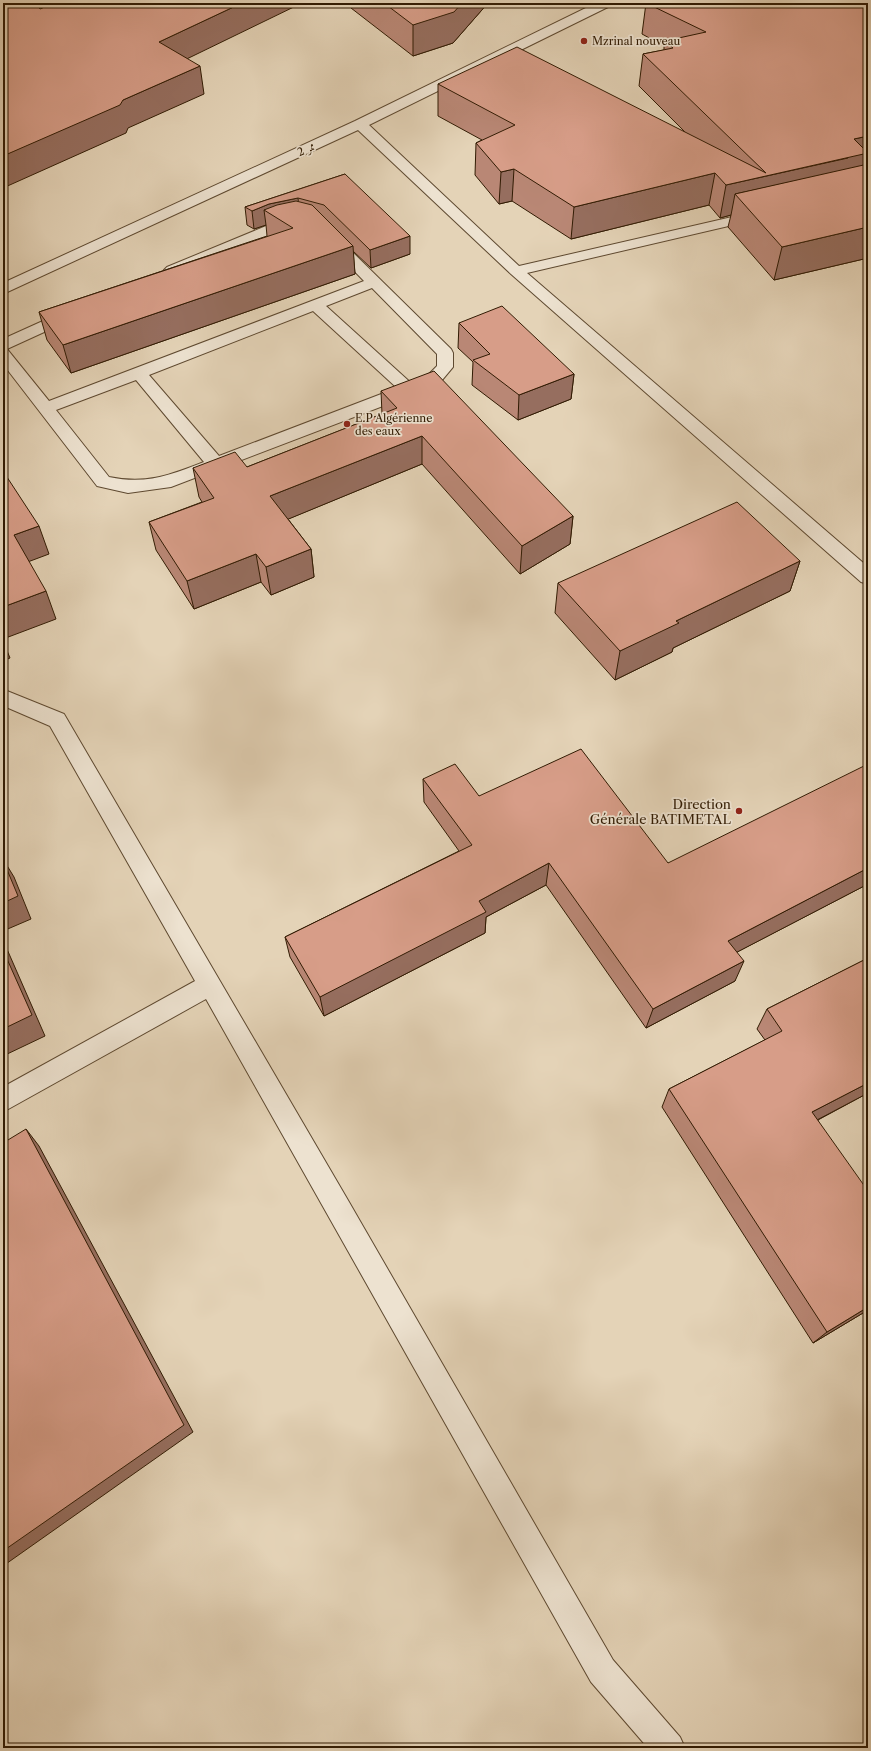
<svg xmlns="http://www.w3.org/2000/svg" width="871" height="1751" font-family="'Libre Caslon Text',Amiri,serif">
<rect width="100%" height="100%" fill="#e4d3b7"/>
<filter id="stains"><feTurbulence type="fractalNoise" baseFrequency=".005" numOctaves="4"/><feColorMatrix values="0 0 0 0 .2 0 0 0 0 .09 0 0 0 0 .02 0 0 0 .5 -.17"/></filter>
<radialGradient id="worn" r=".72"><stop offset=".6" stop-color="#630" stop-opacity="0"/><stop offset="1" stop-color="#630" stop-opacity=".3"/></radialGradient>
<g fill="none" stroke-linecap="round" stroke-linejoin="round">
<g stroke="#5e4930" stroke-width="2">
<g id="lane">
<path d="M596 3H612L610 6 369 125 519 266 758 211 763 212 765 215 763 218 527 273 868 567V584L861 582 511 274 358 130 3 294V283L355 121Z"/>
<path d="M295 219 300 220 302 223 300 226 280 231 177 273H167L164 270 167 267 271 224Z"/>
<path d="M333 237 338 238 451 349 453 353V367L438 385 171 487 128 493 97 486 3 364V339L65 311H77L79 314 77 317 7 349 49 401 364 281 328 244 326 241 328 238ZM372 288 437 354V366L426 377 411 383 326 306ZM313 311 397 388 219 456 149 375ZM136 380 204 462C170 475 147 485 109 477L56 410Z"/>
<path d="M7 691 64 714 349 1202 613 1660 680 1737 685 1748H648L591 1682 206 999 3 1112V1087L195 981 50 726 6 707 3 708V692Z"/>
</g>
</g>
<use href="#lane" fill="#ede2d0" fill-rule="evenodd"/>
</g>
<g fill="#b98775" stroke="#311b03">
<path d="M351 3H488L453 43 413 56 351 8Z"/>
<path d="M646 3 868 9V258L774 280 728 227 731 215 720 218 709 205 571 239 512 201 499 204 475 175 476 143 482 140 438 116V84L685 132 639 86 643 54 664 50V46L642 34Z"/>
<path d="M345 174 410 254 371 268 353 251 355 274 71 373 47 340 39 312 267 236 266 225 254 229 247 225 245 207Z"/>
<path d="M459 323 574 374 571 399 518 420 472 385 473 362 458 348Z"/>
<path d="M381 391 573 516 570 544 520 574 422 464 288 519 311 549 314 577 271 595 261 582 194 609 156 550 149 522 202 502 199 497 193 468 247 467 382 414Z"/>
<path d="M800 561 790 591 673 648 672 652 615 680 555 613 558 583Z"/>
<path d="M423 779 479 796 668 863 868 884 737 952 735 981 646 1028 546 885 486 917 485 933 324 1016 290 957 285 937 459 851 424 802Z"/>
<path d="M868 958V1093L818 1120 868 1310 813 1343 662 1107 669 1089 765 1040 757 1029 767 1009Z"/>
</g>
<g fill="#966e5f" stroke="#311b03">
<path d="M3 3H32L3 27Z"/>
<path d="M242 3H302L164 70 159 42Z"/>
<path d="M462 3H488L453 43 413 56V25Z"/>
<path d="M200 66 204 94 128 128 126 133 3 188V156L123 100Z"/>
<path d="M868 136V166L735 194 731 215 720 218 726 185 848 158 854 139Z"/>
<path d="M514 169 512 201 499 204 501 172Z"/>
<path d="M715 173 709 205 571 239 574 207Z"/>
<path d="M298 198 300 217 264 210 266 225 254 229 252 211 269 204Z"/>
<path d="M868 227V258L774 280 782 247Z"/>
<path d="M410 236V254L371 268 370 250Z"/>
<path d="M353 246 355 274 71 373 63 345Z"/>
<path d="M574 374 571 399 518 420 519 395Z"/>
<path d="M422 436V464L274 525 270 496Z"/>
<path d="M573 516 570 544 520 574 522 546Z"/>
<path d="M39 526 49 554 25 563 14 535Z"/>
<path d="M311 549 314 577 271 595 266 567Z"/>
<path d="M256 554 261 582 194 609 187 581Z"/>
<path d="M800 561 790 591 673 648 672 652 615 680 620 651 676 621Z"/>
<path d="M46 591 56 619 3 639V607Z"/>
<path d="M3 641 10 658 3 661Z"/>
<path d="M3 859 14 877 31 919 3 931Z"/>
<path d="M549 863 546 885 486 917 485 933 324 1016 320 997 479 901Z"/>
<path d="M868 868V884L720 961 728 941Z"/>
<path d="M3 940 45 1036 3 1056Z"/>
<path d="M744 961 735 981 646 1028 653 1009Z"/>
<path d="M868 1083V1093L800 1129 812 1112Z"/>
<path d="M26 1129 39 1146 193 1432 3 1566V1551Z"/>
<path d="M868 1307V1310L813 1343 827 1332Z"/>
</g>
<g fill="#d79d88" stroke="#311b03">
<path d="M28 3H36L40 9 54 3H242L159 42 200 66 123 100 120 105 3 156V41H4L3 40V8L23 5Z"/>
<path d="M384 3H462L454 12 413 25Z"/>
<path d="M646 3H860L868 9V136L854 139 868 153 726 185 715 173 574 207 514 169 501 172 476 143 515 125 438 84 517 47 766 173 643 54 673 48 665 41 706 32Z"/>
<path d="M868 164V227L782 247 735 194Z"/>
<path d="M345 174 410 236 370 250 324 205 298 198 269 204 252 211 245 207Z"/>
<path d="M296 201 312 205 353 246 63 345 39 312 293 228 264 210 277 205Z"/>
<path d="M502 306 574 374 519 395 473 360 490 354 459 323Z"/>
<path d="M434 371 573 516 522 546 422 436 270 496 311 549 266 567 256 554 187 581 149 522 214 498 193 468 235 452 247 467 397 408 381 391Z"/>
<path d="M3 471 39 526 14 535 46 591 3 607Z"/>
<path d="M737 502 800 561 676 621 679 623 620 651 558 583Z"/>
<path d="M581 749 668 863 868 764V868L728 941 744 961 653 1009 549 863 479 901 486 912 320 997 285 937 472 845 423 779 455 764 479 796Z"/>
<path d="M3 860 18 896 3 903Z"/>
<path d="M3 950 32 1015 3 1029Z"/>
<path d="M868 958V1083L812 1112 868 1191V1307L827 1332 669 1089 782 1031 767 1009Z"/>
<path d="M26 1129 184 1425 3 1551V1143Z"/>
</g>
<g fill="#8f2418" stroke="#ede2d0" stroke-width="1.5">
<circle cx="584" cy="41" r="4"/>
<circle cx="347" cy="424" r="4"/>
<circle cx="739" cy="811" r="4"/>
</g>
<g text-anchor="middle" stroke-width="3.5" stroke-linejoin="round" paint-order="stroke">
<g font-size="11" fill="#311b03" stroke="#ede2d0" text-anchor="start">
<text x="592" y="45">Mzrinal nouveau</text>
<text x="355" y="422">E.P Algérienne<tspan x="355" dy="13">des eaux</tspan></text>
</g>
<g font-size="11" fill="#311b03" stroke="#ede2d0">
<text transform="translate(306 149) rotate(-25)" y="4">ممر 2</text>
</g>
<g font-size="13" fill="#311b03" stroke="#ede2d0" text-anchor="end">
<text x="731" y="809">Direction<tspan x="731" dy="15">Générale BATIMETAL</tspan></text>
</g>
</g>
<rect width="871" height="1751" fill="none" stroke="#e4d3b7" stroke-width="16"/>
<rect x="4" y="4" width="863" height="1743" fill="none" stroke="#311b03" stroke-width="2"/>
<rect x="8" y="8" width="855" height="1735" fill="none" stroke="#311b03"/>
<rect width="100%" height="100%" filter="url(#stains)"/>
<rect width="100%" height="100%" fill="url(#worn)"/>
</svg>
